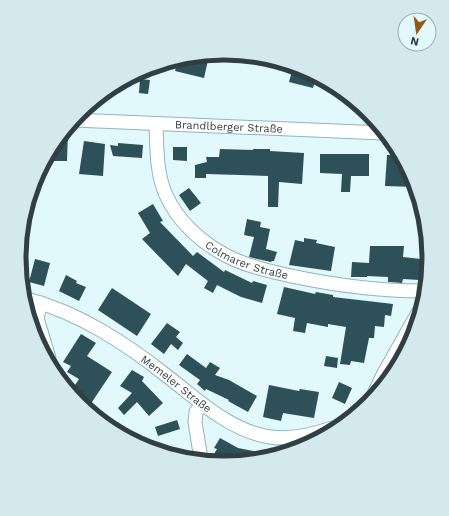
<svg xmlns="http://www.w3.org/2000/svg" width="449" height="516" font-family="'Work Sans',sans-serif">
<rect width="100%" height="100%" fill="#e1f8fd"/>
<g fill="#2e5058">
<path d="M209 56 204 78 175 71 178 62Z"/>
<path d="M299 67 303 68 316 77 313 88 289 82 292 71 298 72Z"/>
<path d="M140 79 150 80 148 94 139 93Z"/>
<path d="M68 129 67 161H52V154Z"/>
<path d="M84 141 105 144 103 176 79 174Z"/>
<path d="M118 143 143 145 142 158 113 156 110 145 118 146Z"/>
<path d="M173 147H187V161L173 160Z"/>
<path d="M220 149 253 150V149H270V151L304 153 302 184 279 182 278 207H268V176L206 174V178H195V165L207 162 206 157H219Z"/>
<path d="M320 154H369V176H351L350 192H341L342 174 320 173Z"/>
<path d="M387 155H398L414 180 416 187 385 186Z"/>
<path d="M189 188 201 203 190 211 179 195Z"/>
<path d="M153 204 163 221 160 222 193 256 197 252 224 272 225 270 252 283 253 281 267 285 262 303 241 297 217 285 213 293 204 288 208 281 186 264 178 276 142 239 150 233 138 213Z"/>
<path d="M247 219 261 222 260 227 270 229 266 249 277 252 274 261H272L271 262 249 257 254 237 244 235Z"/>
<path d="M304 238 317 240 316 243 335 247 331 271 289 265 295 240 304 242Z"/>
<path d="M370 246H404L403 257 421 259 419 280 403 279 402 283 390 282H388V277L367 276V277H351L352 262 369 263Z"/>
<path d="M35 259 50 263 44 286 29 282Z"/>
<path d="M66 275 77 281 76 283 86 287 79 301 59 291Z"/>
<path d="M284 287 315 294 316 292 333 295V297L393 304 391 316 385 315 384 327 375 326 374 338H369L364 363 351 361 350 365 340 364 346 327 328 324V327L307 323 305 333 293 331 295 318 277 314Z"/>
<path d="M112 288 151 314 137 336 98 310Z"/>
<path d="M167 323 180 332 176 337 183 343 178 350 171 344 164 354 151 344Z"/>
<path d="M81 334 96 343 87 356 112 372 90 405 71 391 79 379 67 372 71 366 63 362Z"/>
<path d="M187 354 206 368 210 362 220 368 215 375 229 380 257 396 248 412 228 401 229 400 206 389 205 391 197 384 200 380 179 365Z"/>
<path d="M326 356 338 358 337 368 324 366Z"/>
<path d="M132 370 144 377 142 381 163 403 149 416 137 402 124 415 118 408 132 393 120 386Z"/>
<path d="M339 382 352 388 345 404 332 398Z"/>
<path d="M269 385 299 391 300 389 319 392 314 418 283 413 281 421 263 417Z"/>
<path d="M177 420 180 429 158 436 155 427Z"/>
<path d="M220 438 238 448 270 454 224 464 210 461 217 449 214 448Z"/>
</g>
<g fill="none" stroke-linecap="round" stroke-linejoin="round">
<g stroke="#90b5be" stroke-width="15">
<g id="minor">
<path id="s1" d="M74 120 383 133"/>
<path id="s2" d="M156 124C157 147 156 173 166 195 178 222 202 243 227 256 247 266 269 271 291 276 334 285 379 291 423 291"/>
<path id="s3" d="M27 299C80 313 125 343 167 376 198 400 230 431 270 437 292 440 312 435 332 428"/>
<path d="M41 303 37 318 49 358"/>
<path d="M369 404 383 375 419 311"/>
<path d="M201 459 195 422 196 412 202 404"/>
</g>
</g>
<use href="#minor" stroke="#fff" stroke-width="13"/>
</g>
<g text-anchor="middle" stroke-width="4" stroke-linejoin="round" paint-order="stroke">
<g font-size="11" fill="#303f43" stroke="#e1f8fd">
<text dy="4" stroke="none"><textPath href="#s1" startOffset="155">Brandlberger Straße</textPath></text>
<text dy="4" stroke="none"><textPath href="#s2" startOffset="180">Colmarer Straße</textPath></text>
<text dy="4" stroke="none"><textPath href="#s3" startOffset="173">Memeler Straße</textPath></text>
</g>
</g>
<path d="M0 0H449V516H0ZM26 258a198 198 0 1 1 396 0a198 198 0 1 1-396 0Z" fill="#d3e9ee" fill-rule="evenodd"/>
<path fill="none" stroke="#303f43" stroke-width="5" d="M26 258a198 198 0 1 1 396 0a198 198 0 1 1-396 0Z"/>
<g transform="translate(417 32) rotate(193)"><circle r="19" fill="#e1f8fd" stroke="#9aaeb3"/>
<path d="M0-3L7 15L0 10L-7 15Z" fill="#935a15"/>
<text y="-6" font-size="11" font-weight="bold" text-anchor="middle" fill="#303f43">N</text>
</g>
</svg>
